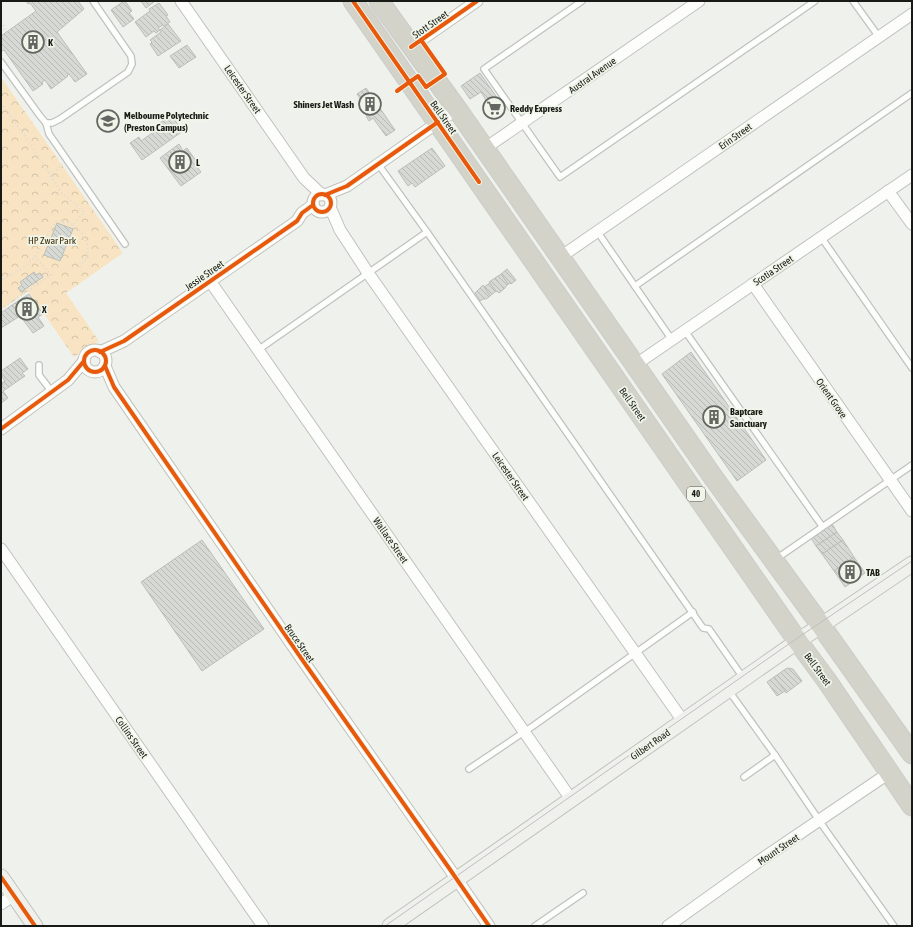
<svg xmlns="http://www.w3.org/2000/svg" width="913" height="927" font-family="'Asap Condensed',sans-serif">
<defs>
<pattern id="park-crowns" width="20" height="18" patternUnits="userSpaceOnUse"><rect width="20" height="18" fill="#f8e4c3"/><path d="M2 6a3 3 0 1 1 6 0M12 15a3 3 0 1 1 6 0" fill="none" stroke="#d4c3a7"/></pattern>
<pattern id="building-back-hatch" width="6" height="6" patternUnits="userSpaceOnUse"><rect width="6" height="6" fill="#d6d9d4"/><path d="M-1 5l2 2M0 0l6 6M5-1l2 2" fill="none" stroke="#b7bab5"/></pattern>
</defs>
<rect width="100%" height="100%" fill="#eff2ec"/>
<path fill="url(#park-crowns)" d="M1 77 123 253 66 293 99 341 74 357 28 291 1 310Z"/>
<g fill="url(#building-back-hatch)" stroke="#bbbeb9">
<path d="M26 1H78L84 9 57 32 87 74 75 82 69 74 67 75 68 76 51 89 45 80 42 82 43 84 33 91 4 50 3 51 1 49V36L36 11 30 3 28 4Z"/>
<path d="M124 1H125L132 11 129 13 134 19 123 27 111 10Z"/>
<path d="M141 1H155L146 8Z"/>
<path d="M159 3 168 15 166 16 170 22 164 26 163 25 158 28 160 30 156 33 154 31 146 37 135 22 150 11 149 9Z"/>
<path d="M168 24 181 41 158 56 150 44 152 42 150 40 161 32 160 30Z"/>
<path d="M187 45 196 57 179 68 170 56Z"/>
<path d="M480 73 498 99 489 105 481 92 470 99 461 86Z"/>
<path d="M366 88 395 130 386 136 373 118 369 121 366 116 370 113 357 94Z"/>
<path d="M498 99 505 109 491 118 484 108Z"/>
<path d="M171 115 183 131 142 160 130 143 139 137 141 141 155 131 153 128Z"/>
<path d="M179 144 183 151 187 148 199 165 197 167 201 172 181 186 160 158Z"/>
<path d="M432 148 445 166 415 187 412 183 408 186 398 171Z"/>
<path d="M57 223 73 229 60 261 44 255Z"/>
<path d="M507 269 516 280 511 284 510 283 508 284 501 274Z"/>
<path d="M34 272 36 275 40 273 43 277 21 292 18 288 22 285 20 282Z"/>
<path d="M501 274 508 284 504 289 495 278Z"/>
<path d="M495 278 504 289 499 293 497 291 496 292 489 282Z"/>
<path d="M490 283 496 291 490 296 484 287Z"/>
<path d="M483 285 490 296 486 299H483L480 301 475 293Z"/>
<path d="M29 294 43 314 38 317 44 326 33 333 12 305Z"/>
<path d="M12 305 20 316 1 328V313Z"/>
<path d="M691 352 766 460 737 481 662 374Z"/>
<path d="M20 358 28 369 22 373 25 376 3 391 8 398 1 403V386L3 384 2 383 5 381 1 375V371Z"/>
<path d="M832 524 837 532 816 546 811 538Z"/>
<path d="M837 532 843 540 822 554 816 546Z"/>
<path d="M202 540 264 629 202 671 141 582Z"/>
<path d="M843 540 854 557 834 571 822 554Z"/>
<path d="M854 557 865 573 845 587 834 571Z"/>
<path d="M787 668 793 669 802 681 786 693 774 677Z"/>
<path d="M774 677 785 691 777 696 767 682Z"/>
</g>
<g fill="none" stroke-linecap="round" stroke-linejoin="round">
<g stroke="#c0c2bd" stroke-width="8">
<g id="lane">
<path d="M582 1 484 69 560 177 815 1"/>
<path d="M853 1 879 37"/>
<path d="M1 62 40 116 46 123H52L60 119 128 72 132 64 131 56 93 1"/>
<path d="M46 123 49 134 56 144 125 244"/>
<path d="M378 164 427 232 703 628 709 629 744 679"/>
<path d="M597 231 672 340"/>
<path d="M821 237 912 368"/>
<path d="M635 286 912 93"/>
<path d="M685 331 822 526"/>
<path d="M258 350 427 232"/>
<path d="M39 365V375L52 392"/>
<path d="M776 559 912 465"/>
<path d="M729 691 775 755 825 829 894 926"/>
<path d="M469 769 533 726 693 612"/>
<path d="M744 777 775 755"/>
<path d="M535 926 583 893"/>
</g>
</g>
<g stroke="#c0c2bd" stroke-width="13">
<g id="street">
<path d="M181 1 304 178 322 195"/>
<path d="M411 47 477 1"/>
<path d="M484 149 699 1"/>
<path d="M888 191 912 224"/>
<circle cx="322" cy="203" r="9"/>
<path d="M325 195 347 186 457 109"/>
<path d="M330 207 340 230 368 273 683 721"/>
<path d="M559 258 912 14"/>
<path d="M210 281 571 799"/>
<path d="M753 284 912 511"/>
<circle cx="95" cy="361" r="11"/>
<path d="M100 352 124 341 297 221 302 213 313 205"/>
<path d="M635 365 912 175"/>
<path d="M105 366 114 387 308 668 449 868 489 926"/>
<path d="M1 429 68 380 84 361"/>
<path d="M1 549 263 926"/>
<path d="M1 904 14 895"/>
<path d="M668 926 759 861 889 773"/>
</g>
</g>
<g stroke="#c0c2bd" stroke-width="17">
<g id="secondary">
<path d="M1 877 35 926"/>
<path d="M390 926 798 641 912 564"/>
</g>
</g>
<g stroke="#cbccc9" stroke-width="21">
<g id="highway">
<path d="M353 1 799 643 827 681 912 806"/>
<path d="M379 1 457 109 713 477 820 624 912 754"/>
</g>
</g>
<g stroke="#dadbd8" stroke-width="2" stroke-dasharray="1 3" stroke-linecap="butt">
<path d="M1 22 6 29"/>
<path d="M1 26 6 32"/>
<path d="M1 103 28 140 61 192 84 212 73 225 59 221 55 222C48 233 43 246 35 256 27 267 13 274 1 280"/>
<path d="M52 177 57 169 62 164"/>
<path d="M73 225C83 231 90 244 87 256 86 260 82 263 80 267"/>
<path d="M1 309 51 275 35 256"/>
<path d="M1 341 4 339"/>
</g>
<use href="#lane" stroke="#fdfdfc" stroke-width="5.5"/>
<use href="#street" stroke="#fdfdfc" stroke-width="11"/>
<use href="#secondary" stroke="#f0f0ed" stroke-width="15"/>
<use href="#highway" stroke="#d4d3c9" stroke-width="19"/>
<path stroke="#bfc0bf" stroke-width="1" d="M385 926 796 639 912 561"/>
<g stroke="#f0f5e9" stroke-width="6">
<g id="cycleway">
<path d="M353 1 479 182"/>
<path d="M411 47 477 1"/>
<path d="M397 91 418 76 426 87 445 74 421 40"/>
<circle cx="322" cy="203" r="9"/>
<path d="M325 195 347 186 438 122"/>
<circle cx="95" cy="361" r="11"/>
<path d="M100 352 124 341 297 221 302 213 313 205"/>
<path d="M105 366 114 387 308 668 449 868 489 926"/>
<path d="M1 429 68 380 84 361"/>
<path d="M1 877 35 926"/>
</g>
</g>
<use href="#cycleway" stroke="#e8590c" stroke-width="4"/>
</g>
<defs>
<g id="building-ring" transform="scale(1.15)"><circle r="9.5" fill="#f0f5e9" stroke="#636661" stroke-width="1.5"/><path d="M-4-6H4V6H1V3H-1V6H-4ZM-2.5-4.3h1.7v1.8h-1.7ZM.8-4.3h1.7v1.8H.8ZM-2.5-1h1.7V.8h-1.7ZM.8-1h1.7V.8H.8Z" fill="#636661"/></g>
<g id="supermarket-ring" transform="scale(1.15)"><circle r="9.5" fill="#f0f5e9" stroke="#636661" stroke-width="1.5"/><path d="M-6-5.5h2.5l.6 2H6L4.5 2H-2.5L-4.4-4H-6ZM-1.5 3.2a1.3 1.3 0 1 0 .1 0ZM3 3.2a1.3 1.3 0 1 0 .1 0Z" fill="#636661"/></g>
<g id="university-ring" transform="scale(1.15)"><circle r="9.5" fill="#f0f5e9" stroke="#636661" stroke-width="1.5"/><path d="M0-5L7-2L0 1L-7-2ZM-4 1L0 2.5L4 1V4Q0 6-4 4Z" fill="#636661"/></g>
</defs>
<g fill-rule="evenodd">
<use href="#building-ring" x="33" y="42"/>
<use href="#building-ring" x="370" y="104"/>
<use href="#supermarket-ring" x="494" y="108"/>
<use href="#university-ring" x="108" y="121"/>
<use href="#building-ring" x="180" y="162"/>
<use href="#building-ring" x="27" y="309"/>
<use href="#building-ring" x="714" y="417"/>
<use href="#building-ring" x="850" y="572"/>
</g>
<g text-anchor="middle" stroke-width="3.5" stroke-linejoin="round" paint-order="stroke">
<rect fill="#f0f5e9" stroke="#595c55" stroke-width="1" x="687" y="487" width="18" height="14" rx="3"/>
<g font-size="9" font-weight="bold" fill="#181a16">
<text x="696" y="497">40</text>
</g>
<g font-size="10" fill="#181a16" stroke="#f0f5e9">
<text transform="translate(430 24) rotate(-35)" y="4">Stott Street</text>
<text transform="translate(592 75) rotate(-35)" y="4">Austral Avenue</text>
<text transform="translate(243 89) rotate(55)" y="4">Leicester Street</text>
<text transform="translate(444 117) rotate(55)" y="4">Bell Street</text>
<text transform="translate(735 136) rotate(-35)" y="4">Erin Street</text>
<text transform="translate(773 270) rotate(-34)" y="4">Scotia Street</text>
<text transform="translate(204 275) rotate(-35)" y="4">Jessie Street</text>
<text transform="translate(832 398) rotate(55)" y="4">Orient Grove</text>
<text transform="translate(633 404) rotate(55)" y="4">Bell Street</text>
<text transform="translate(511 476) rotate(55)" y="4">Leicester Street</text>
<text transform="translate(391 540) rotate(55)" y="4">Wallace Street</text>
<text transform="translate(300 643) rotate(55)" y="4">Bruce Street</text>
<text transform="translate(818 669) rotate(54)" y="4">Bell Street</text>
<text transform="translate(132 737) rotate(55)" y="4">Collins Street</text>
<text transform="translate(650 744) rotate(-35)" y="4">Gilbert Road</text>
<text transform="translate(778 849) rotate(-34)" y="4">Mount Street</text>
</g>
<g font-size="10" font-weight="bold" fill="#181a16" stroke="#f0f5e9" text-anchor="start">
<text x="48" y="46">K</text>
<text x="354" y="108" text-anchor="end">Shiners Jet Wash</text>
<text x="510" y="112">Reddy Express</text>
<text x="124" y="119">Melbourne Polytechnic<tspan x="124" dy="12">(Preston Campus)</tspan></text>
<text x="196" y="166">L</text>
<text x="42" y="313">X</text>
<text x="730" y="415">Baptcare<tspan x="730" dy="12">Sanctuary</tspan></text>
<text x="866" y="576">TAB</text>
</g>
<g font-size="10" fill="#422c05" stroke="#f0f5e9">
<text x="52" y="244">HP Zwar Park</text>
</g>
</g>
<rect width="913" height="927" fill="none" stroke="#181a16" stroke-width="4"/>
</svg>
